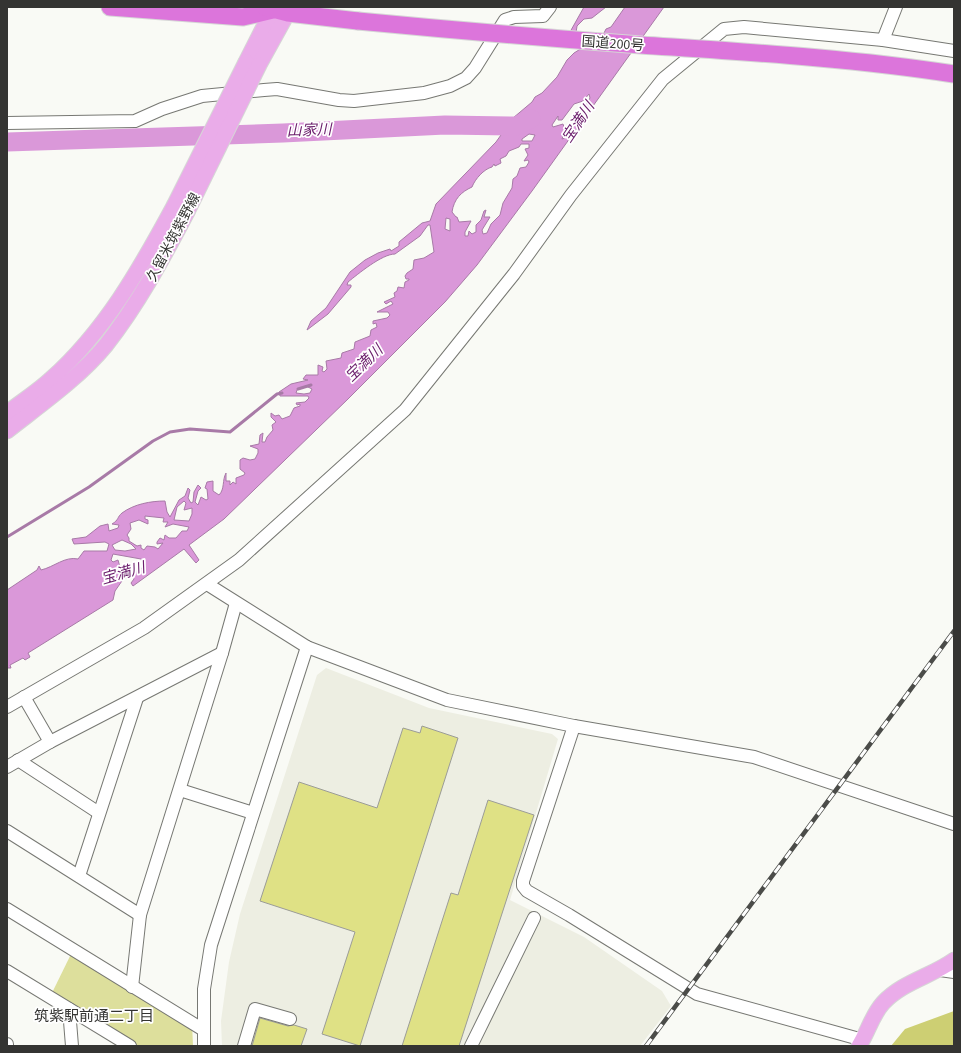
<svg xmlns="http://www.w3.org/2000/svg" width="961" height="1053" font-family="'Source Sans 3','Noto Sans JP',sans-serif">
<rect width="100%" height="100%" fill="#f9faf5"/>
<path fill="#edeee2" d="M326 668 429 708 552 734 558 739 510 900 584 937 662 991 671 1006 640 1046H222L221 1021 229 962 240 914 317 675Z"/>
<path fill="#dddf9c" d="M73 950 192 1023 193 1046H132L50 997Z"/>
<path fill="#cdcf73" d="M954 1011V1046H891L905 1029Z"/>
<g fill="#da98d9" stroke="#a87aa7" fill-rule="evenodd">
<path d="M584 7H606L592 18 584 19 577 26 576 33 570 32Z"/>
<path d="M625 7H664L532 191 477 265 445 302 348 399 224 519 189 545 199 560 196 563 184 549 133 586 131 583 134 579 133 577 124 578 115 591 113 600 28 653 30 657 25 660 23 658 10 665 11 668H7V590L37 570 39 566 41 570C54 567 65 556 78 559L84 551H107L109 544 105 542 74 544 72 539 86 537 100 526 108 524 109 531 118 528 119 525 112 524C119 520 117 517 122 513 134 504 151 501 165 501L167 512 170 517 179 500 185 496 188 488 190 490 188 498 191 503 193 502 194 492 198 485 201 488 198 491 195 502 198 505 201 497 206 500 208 499 207 489 205 488 207 482 213 481V491L219 495C225 489 222 480 226 473V481H230V485L233 482 236 484V478L244 475 245 473 240 469V460L243 458 250 460 255 459 258 453V449L250 446 259 444 260 435 263 433 262 442H265L267 437 273 430 272 425 276 422 271 417V413L275 416 279 415 282 419 290 416 294 408 300 406V404L297 405 296 403 305 402 309 398 308 396H280L279 392 291 384 308 380 303 379 306 375H318V365L323 367 322 371 324 372 327 369 326 361 341 358 342 353 354 349 355 342 370 336 371 330 377 327 376 323 373 324V321L387 318 390 315 388 312H377L393 304 391 301 386 304 384 302 395 297 394 293 397 291 398 287 404 288 405 282 409 280V279H406L405 276 407 273 413 269 414 260 424 258 434 252 430 225H428L420 236 395 254C382 254 358 274 348 282L347 285H351V287L328 314 307 330 311 321 326 308 350 272 365 260 378 253 390 249 391 251 399 246V242L422 223 430 221 436 204 496 142 513 118 532 102 535 97 542 93 557 77 567 60 574 53 603 35 606 29 611 27ZM589 94 590 98 565 138 562 139 565 130 563 124 553 127 552 125 558 116V120H562L574 104 583 101ZM529 134 535 135 532 141H522V139ZM521 144H529V148L525 149 528 155 524 161 528 160 529 162 526 167 520 168 517 176 513 179 512 188 503 203 500 215 491 224 487 233 483 234 482 230 490 217H484L486 210 484 211 481 220 476 225V232L472 234 469 231 468 236H465V232L471 221 459 222 457 217H456L452 212C454 199 461 192 472 187 475 179 484 169 492 167L494 164 495 166 501 163 500 159 506 156 509 151 519 147ZM446 218 450 219V231L445 229ZM306 386 312 389 310 393 304 394 296 393 297 390ZM184 501 186 503 184 510 192 508V514L189 521 174 520 177 507ZM145 516 164 518 163 522H168L165 527 173 524 189 527 187 531H182L176 538H169L165 535 164 540 160 538 157 542V544L163 543 158 549 155 547 147 546 144 550 141 548V545L137 546 129 541V538L127 535 131 529 130 523 139 520 148 524V520L145 519ZM122 540 131 544 136 549 125 551 115 550 112 545ZM113 554 141 559 145 564 143 568 129 570 125 564 123 566 120 567 118 560 113 562 111 560Z"/>
</g>
<g fill="none" stroke-linecap="round" stroke-linejoin="round">
<g stroke="#a87aa7" stroke-width="3">
<path d="M298 389 311 385"/>
<path d="M7 537 89 487 153 441 170 432 190 429 230 432 277 394 282 393"/>
</g>
<path stroke="#da98d9" stroke-width="19" d="M7 142 283 133 445 125 516 126 531 119"/>
</g>
<g fill="#dfe185" stroke="#9b9c97">
<path d="M422 726 458 738 360 1046 322 1034 355 932 260 901 299 782 377 808 403 728 420 733Z"/>
<path d="M488 800 534 815 459 1046H402L451 893 458 895Z"/>
<path d="M260 1018 288 1026 294 1025 307 1029 301 1046H252Z"/>
</g>
<g fill="none" stroke-linecap="round" stroke-linejoin="round">
<g stroke="#777873" stroke-width="14">
<g id="minor">
<path d="M883 40 896 7"/>
<path d="M7 123 135 121 162 109 202 96 264 90 277 89 339 100 354 101 424 93 450 86 466 78 475 68 505 20 514 17 543 16 550 7"/>
<path d="M207 584 307 647 447 700 574 726 754 757 954 824"/>
<path d="M24 697 50 742"/>
<path d="M7 707 144 628 239 560 405 410 514 274 571 195 663 79 724 29 744 27 883 40 954 51"/>
<path d="M574 726 523 881V886L527 891 569 915 697 994 863 1040"/>
<path d="M18 760 99 813"/>
<path d="M7 767 50 742 222 653"/>
<path d="M180 790 253 813"/>
<path d="M7 831 140 915"/>
<path d="M79 876 137 698"/>
<path d="M7 909 202 1029"/>
<path d="M940 970 954 972"/>
<path d="M7 971 130 1046"/>
<path d="M132 987 140 915 222 653 236 603"/>
<path d="M69 1009 72 1046"/>
<path d="M7 1044V1046"/>
<path d="M204 1046V989L211 945 307 647"/>
<path d="M244 1046 255 1009 290 1019"/>
<path d="M471 1046 534 918"/>
</g>
</g>
<g stroke="#d6d6d6" stroke-width="17">
<g id="major">
<path d="M246 62 274 7"/>
<path d="M259 65 291 7"/>
<path d="M7 413C21 402 37 392 51 379 105 331 140 269 174 206"/>
<path d="M7 431C40 405 79 378 106 345 138 304 163 258 187 212"/>
<path d="M859 1046C868 1032 872 1015 883 1003 902 982 932 976 954 960"/>
</g>
</g>
<g stroke="#d6d6d6" stroke-width="19">
<g id="highway">
<path d="M110 7 243 17 273 10"/>
<path d="M265 7 288 13 358 21"/>
</g>
</g>
<use href="#minor" stroke="#fff" stroke-width="12"/>
<use href="#major" stroke="#eaace9" stroke-width="15"/>
<use href="#highway" stroke="#dc75db" stroke-width="17"/>
<g stroke="#4b4c49" stroke-width="4.5">
<path id="rail" d="M646 1046 954 631"/>
</g>
<use href="#rail" stroke="#fff" stroke-width="3" stroke-dasharray="9" stroke-linecap="butt"/>
<g stroke="#d6d6d6" stroke-width="17" stroke-linecap="butt">
<g id="major-bridge">
<path d="M174 206 246 62"/>
<path d="M187 212 259 65"/>
</g>
</g>
<g stroke="#d6d6d6" stroke-width="19" stroke-linecap="butt">
<path id="highway-bridge" d="M358 21C452 30 547 38 641 45 745 52 851 58 954 74"/>
</g>
<use href="#major-bridge" stroke="#eaace9" stroke-width="15"/>
<use href="#highway-bridge" stroke="#dc75db" stroke-width="17"/>
</g>
<g text-anchor="middle" stroke-width="3.5" stroke-linejoin="round" paint-order="stroke">
<g font-size="14" fill="#343432" stroke="#fff">
<text transform="translate(613 43) rotate(4)" y="5">国道200号</text>
<text transform="translate(173 237) rotate(-62)" y="5">久留米筑紫野線</text>
</g>
<g font-size="15" font-style="italic" fill="#6d216e" stroke="#fff">
<text transform="translate(578 122) rotate(-56)" y="5">宝満川</text>
<text transform="translate(309 130) rotate(-2)" y="5">山家川</text>
<text transform="translate(364 363) rotate(-44)" y="5">宝満川</text>
<text transform="translate(123 573) rotate(-16)" y="5">宝満川</text>
</g>
<g font-size="15" fill="#343432" stroke="#fff">
<text x="94" y="1021">筑紫駅前通二丁目</text>
</g>
</g>
<rect width="961" height="1053" fill="none" stroke="#343432" stroke-width="16"/>
</svg>
